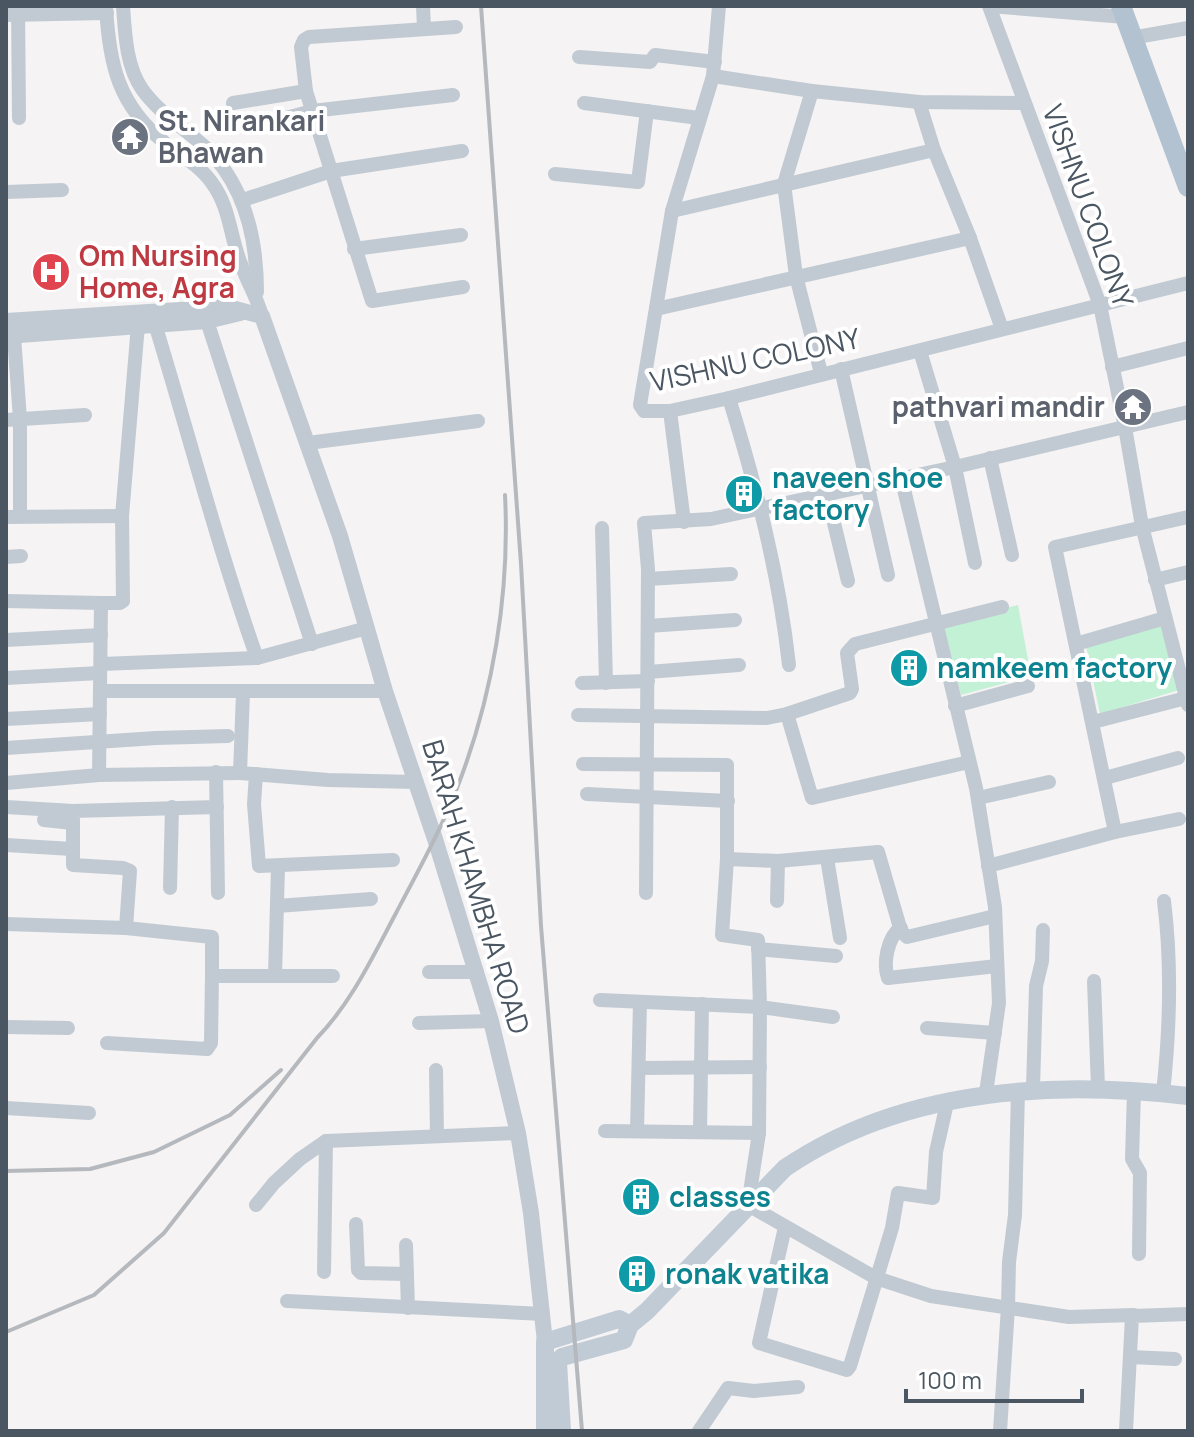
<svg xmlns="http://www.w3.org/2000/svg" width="1194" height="1437" font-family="Manrope,sans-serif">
<rect width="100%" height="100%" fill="#f5f3f3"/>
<g fill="#c3f1d5">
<path d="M1018 605 1031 676 961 695 943 624Z"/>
<path d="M1157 614 1179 690 1100 714 1084 636Z"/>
</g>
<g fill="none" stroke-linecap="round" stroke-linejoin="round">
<g stroke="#c1cad2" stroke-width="14">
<path d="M18 6 19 118"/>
<path d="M106 6C109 64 118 105 165 143 181 155 200 166 212 183 230 207 230 237 241 264 247 282 257 297 262 316"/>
<path d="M123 6C125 33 126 66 142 89 158 112 184 128 205 147 245 185 257 240 257 292"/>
<path d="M423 6 424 28"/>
<path d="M719 6 713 76 672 211 640 405 644 411H670L729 398 1188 283"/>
<path d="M989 6 1100 305 1125 427 1142 526 1188 705"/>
<path d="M989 6 1125 17"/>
<path d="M6 15 107 13"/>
<path d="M456 27 309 37 304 40 301 47 306 91 372 301 463 287"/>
<path d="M1131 38 1188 28"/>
<path d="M579 57 650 62 655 55 715 62"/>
<path d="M713 76 812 91 919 102 1023 103"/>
<path d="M812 91 784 184 796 276 821 373"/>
<path d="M919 102 934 150 970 238"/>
<path d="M233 103 306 91"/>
<path d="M584 103 699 118"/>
<path d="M260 125 312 111 453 95"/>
<path d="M555 174 638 182 647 111"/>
<path d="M6 192 62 190"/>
<path d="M243 200 331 171 462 151"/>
<path d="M672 211 934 150"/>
<path d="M354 249 461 235"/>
<path d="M656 309 970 238 1002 329"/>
<path d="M207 321 312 644"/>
<path d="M155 324C189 435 218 548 257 658"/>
<path d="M14 336 20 419V516"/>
<path d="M920 351 955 467 975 563"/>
<path d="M1112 367 1188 348"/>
<path d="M841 369 888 575"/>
<path d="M729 398C756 486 779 573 789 665"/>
<path d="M670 411 684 522"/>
<path d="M6 420 85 415"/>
<path d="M308 443 478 421"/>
<path d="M990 458 1012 555"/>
<path d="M901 477 976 788 995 907 999 1003 986 1093"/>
<path d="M827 494 848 581"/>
<path d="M6 517 122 516"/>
<path d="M602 528 606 683"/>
<path d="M6 557 21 556"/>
<path d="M648 579 731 574"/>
<path d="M1155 580 1188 572"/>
<path d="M6 601 101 603 99 775"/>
<path d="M101 603H120L123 601 122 516 138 325"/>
<path d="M648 626 735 620"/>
<path d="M6 640 101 635"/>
<path d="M1076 644 1165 618"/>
<path d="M101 664 257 658 367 628"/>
<path d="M648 672 739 665"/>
<path d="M6 678 100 673"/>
<path d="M582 683 648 681"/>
<path d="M100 691H385"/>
<path d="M243 693 240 773 328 780 416 782"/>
<path d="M955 706 1028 686"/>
<path d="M787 714 812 798 969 762"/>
<path d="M578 715 767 718 787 714 850 693 852 689 847 653 855 644 1002 607"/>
<path d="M6 719 100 714"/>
<path d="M1093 722 1186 698"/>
<path d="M6 748 156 738 228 736"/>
<path d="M583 764 727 765V859L722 935 758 940 760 1007 833 1017"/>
<path d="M216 772 218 893"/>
<path d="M256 774 254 804 259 866 393 860"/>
<path d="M1105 778 1178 758"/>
<path d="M6 783 99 775 240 773"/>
<path d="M587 794 728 801"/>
<path d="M978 798 1049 782"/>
<path d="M6 807 73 811"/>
<path d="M44 820 73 823"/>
<path d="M1115 832 1055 547 1188 517"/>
<path d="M6 845 72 849"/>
<path d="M827 858 840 938"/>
<path d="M727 859 778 861 878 852 901 931 907 937 995 916"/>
<path d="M988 866 1115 832 1179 819"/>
<path d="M170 888 172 807"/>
<path d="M646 893 648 569 644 523 711 519 955 467 1188 412"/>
<path d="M777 901 778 861"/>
<path d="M277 906 371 899"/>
<path d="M6 924 126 928 212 937V976"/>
<path d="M126 928 130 871 123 868 73 865V811L217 807"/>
<path d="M901 928C887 937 883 964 888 978L997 966"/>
<path d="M758 949 836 956"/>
<path d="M429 972H477"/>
<path d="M275 976 278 867"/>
<path d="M1094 981 1098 1088"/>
<path d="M600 1000 760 1007 759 1133 605 1131"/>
<path d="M419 1023 491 1021"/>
<path d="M6 1027 68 1028"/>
<path d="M927 1028 995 1033"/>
<path d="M107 1043 207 1049 211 1043 212 976H333"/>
<path d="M639 1068 760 1067"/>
<path d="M436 1070 437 1136"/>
<path d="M1033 1089 1036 986 1042 961 1043 930"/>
<path d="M1134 1091 1132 1159 1140 1173 1139 1254"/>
<path d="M1163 1093C1170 1029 1172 965 1164 901"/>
<path d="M6 1108 89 1113"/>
<path d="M637 1131 640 1002"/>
<path d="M700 1132 702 1004"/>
<path d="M759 1133 748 1205 876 1278 931 1296 1069 1317 1134 1315"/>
<path d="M256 1205 274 1183 300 1159 326 1141 518 1133"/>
<path d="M356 1224 358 1270 361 1273 407 1274"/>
<path d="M785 1227 759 1343 847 1370 850 1366 892 1228 898 1193 933 1198 936 1152 947 1103"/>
<path d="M406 1245 408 1308"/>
<path d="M324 1272 326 1141"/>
<path d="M287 1301 543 1314"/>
<path d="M1130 1357 1175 1359"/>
<path d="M699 1431 728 1388 754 1391 798 1387"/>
<path d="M1000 1431 1008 1307 1009 1262 1015 1215 1018 1090"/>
<path d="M1126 1431 1132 1316 1188 1314"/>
</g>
<g stroke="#c1cad2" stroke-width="16">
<path d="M6 321 228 307 262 316 340 536 385 691 435 839 491 1021 518 1133 531 1213 545 1342"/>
<path d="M6 336 207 321 240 313"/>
</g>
<g stroke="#c1cbd6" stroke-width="18">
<path d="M545 1431V1342L619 1319 630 1325"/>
<path d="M562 1431 558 1362 562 1357 624 1340 630 1325 647 1311 785 1168C903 1088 1052 1080 1188 1096"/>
</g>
<path stroke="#b3c2d1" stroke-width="20" d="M1121 6 1188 187"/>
<g stroke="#b5b8bd" stroke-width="4">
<path d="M481 6 521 564 541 926 582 1431"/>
<path d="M6 1171 90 1169 154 1152 230 1115 281 1070"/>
<path d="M6 1332 94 1295 164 1233 317 1038C351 1003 372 958 395 915 417 873 440 832 457 788 493 696 510 593 505 495"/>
</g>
</g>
<defs>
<g id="temple-disc" transform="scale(2)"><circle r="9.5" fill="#6b7280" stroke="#fff"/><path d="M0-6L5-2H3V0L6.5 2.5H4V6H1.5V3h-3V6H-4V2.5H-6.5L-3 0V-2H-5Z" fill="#fff"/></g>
<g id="hospital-disc" transform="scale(2)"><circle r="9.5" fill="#e0444e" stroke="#fff"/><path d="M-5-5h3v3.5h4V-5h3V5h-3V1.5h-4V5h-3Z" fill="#fff"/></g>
<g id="building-disc" transform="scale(2)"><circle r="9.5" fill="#0f9aa8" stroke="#fff"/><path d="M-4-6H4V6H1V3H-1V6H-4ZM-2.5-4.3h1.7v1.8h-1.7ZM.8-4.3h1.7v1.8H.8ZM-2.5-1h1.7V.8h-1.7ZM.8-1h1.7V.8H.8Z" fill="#fff"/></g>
</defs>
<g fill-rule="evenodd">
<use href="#temple-disc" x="130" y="137"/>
<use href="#hospital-disc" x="51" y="272"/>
<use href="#temple-disc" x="1133" y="407"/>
<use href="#building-disc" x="744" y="494"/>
<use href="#building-disc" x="909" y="668"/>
<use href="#building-disc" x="641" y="1197"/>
<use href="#building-disc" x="637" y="1274"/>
</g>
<g text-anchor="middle" stroke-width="8" stroke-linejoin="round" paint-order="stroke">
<g font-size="28" font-weight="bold" fill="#5b616d" stroke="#fff" text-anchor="start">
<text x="158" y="131">St. Nirankari<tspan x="158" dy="32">Bhawan</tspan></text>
<text x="1105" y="417" text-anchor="end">pathvari mandir</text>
</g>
<g font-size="28" fill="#4a5661" stroke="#fff">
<text transform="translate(1088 206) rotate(70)" y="10">VISHNU COLONY</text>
<text transform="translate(755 360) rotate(-12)" y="10">VISHNU COLONY</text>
<text transform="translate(476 887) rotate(73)" y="10">BARAH KHAMBHA ROAD</text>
</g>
<g font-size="28" font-weight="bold" fill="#be3a42" stroke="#fff" text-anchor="start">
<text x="79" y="266">Om Nursing<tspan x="79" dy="32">Home, Agra</tspan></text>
</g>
<g font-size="28" font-weight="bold" fill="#0d838f" stroke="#fff" text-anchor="start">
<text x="772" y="488">naveen shoe<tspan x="772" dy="32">factory</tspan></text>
<text x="937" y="678">namkeem factory</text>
<text x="669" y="1207">classes</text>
<text x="665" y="1284">ronak vatika</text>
</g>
</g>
<rect width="1194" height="1437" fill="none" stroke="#4a5661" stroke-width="16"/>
<path d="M906 1389v12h176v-12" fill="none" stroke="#4a5661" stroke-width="4"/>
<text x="918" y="1389" font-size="24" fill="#4a5661" stroke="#ffffff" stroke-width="6" paint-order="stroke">100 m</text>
</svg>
